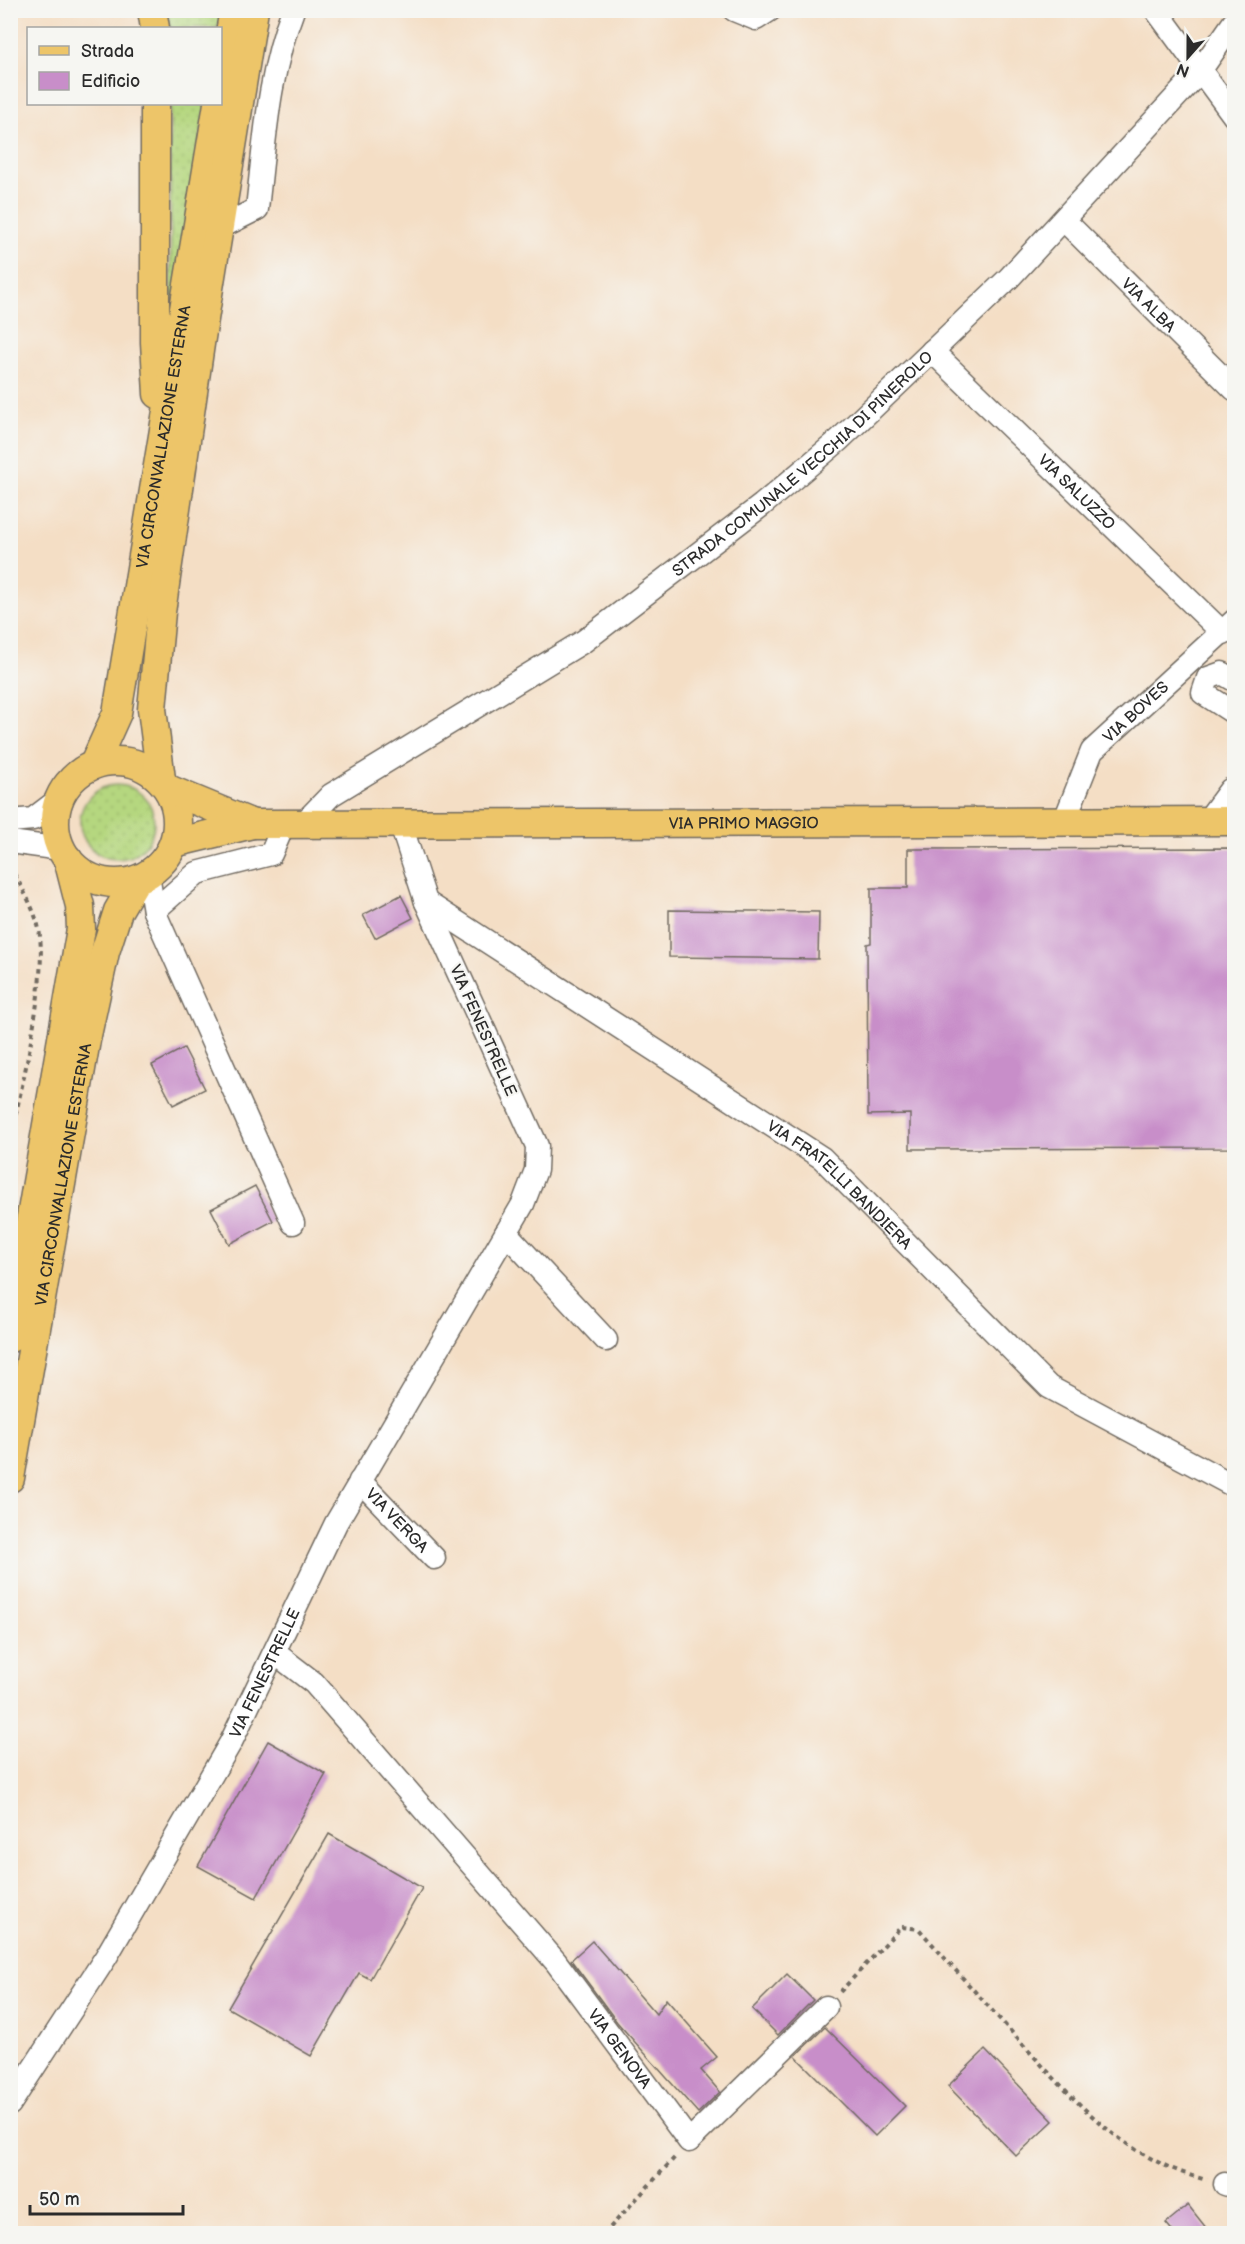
<svg xmlns="http://www.w3.org/2000/svg" width="1245" height="2244" font-family="'Balsamiq Sans',sans-serif">
<defs>
<pattern id="grass-dots" width="8" height="8" patternUnits="userSpaceOnUse" patternTransform="scale(1.5)"><rect width="8" height="8" fill="#b5d77f"/><path d="M2 2h.1M6 6h.1" fill="none" stroke="#9cb96e" stroke-width="1.8" stroke-linecap="round"/></pattern>
</defs>
<rect width="100%" height="100%" fill="#f6f6f2"/>
<filter id="ink" filterUnits="userSpaceOnUse"><feTurbulence type="fractalNoise" baseFrequency=".0167" numOctaves="2"/><feDisplacementMap in="SourceGraphic" scale="12" xChannelSelector="R" yChannelSelector="G"/><feConvolveMatrix kernelMatrix="1 2 1 2 8 2 1 2 1" color-interpolation-filters="sRGB"/></filter>
<filter id="wash" filterUnits="userSpaceOnUse"><feTurbulence type="fractalNoise" baseFrequency=".008" numOctaves="4" result="noise"/><feDisplacementMap in="SourceGraphic" scale="24" xChannelSelector="R" yChannelSelector="G"/><feGaussianBlur stdDeviation="1.35" result="paint"/><feColorMatrix in="noise" values="0 0 0 0 0 0 0 0 0 0 0 0 0 0 0 0 0 1.4 0 .05"/><feComposite in="paint" operator="in"/></filter>
<g filter="url(#wash)">
<rect width="100%" height="100%" fill="#f4dec5"/>
<g fill="url(#grass-dots)" stroke="#708155" stroke-width="1.5">
<path d="M167 11H221L218 28H170Z"/>
<path d="M170 104H206L171 317Z"/>
<circle cx="117" cy="822" r="37"/>
</g>
<g id="blocks">
<g fill="#c88ec9">
<path d="M1234 848V1148L910 1149V1114L868 1115 867 944 871 943V888H908V849Z"/>
<path d="M401 895 413 918 375 938 363 915Z"/>
<path d="M669 910 819 912 818 959 669 957Z"/>
<path d="M184 1048 205 1089 173 1105 152 1065Z"/>
<path d="M255 1186 273 1221 229 1244 211 1209Z"/>
<path d="M268 1741 326 1774 256 1898 198 1866Z"/>
<path d="M329 1834 422 1888 370 1979 359 1973 311 2056 228 2008Z"/>
<path d="M592 1941 656 2014 666 1999 717 2057 701 2070 720 2092 698 2113 617 2022 571 1960Z"/>
<path d="M787 1974 813 2000 778 2035 752 2009Z"/>
<path d="M825 2027 905 2106 875 2136 795 2056Z"/>
<path d="M985 2050 1053 2121 1016 2156 948 2086Z"/>
<path d="M1188 2205 1211 2234H1175L1166 2223Z"/>
</g>
</g>
</g>
<g filter="url(#ink)">
<use href="#blocks" fill-opacity="0" stroke="#716a61" stroke-width="1.5"/>
<g fill="none" stroke-linecap="round" stroke-linejoin="round">
<g stroke="#716a61" stroke-width="25">
<g id="minor">
<path d="M734 10 756 19 770 10"/>
<path d="M1156 10 1234 116"/>
<path id="s1" d="M1064 220 1234 389"/>
<path d="M219 228 257 209C265 140 268 75 293 10"/>
<path id="s2" d="M932 351 1223 633"/>
<path d="M1234 680 1222 673 1208 678 1203 693 1234 713"/>
<path d="M10 821 33 819 58 800"/>
<path d="M1207 821 1230 790H1234"/>
<path id="s3" d="M1064 822 1092 751 1234 621"/>
<path id="s4" d="M303 824 331 795 584 641 762 505 839 440 1009 278 1200 71 1234 22"/>
<path d="M10 842 61 849"/>
<path d="M148 875 154 911 293 1223"/>
<path id="s5" d="M426 902 822 1158 1049 1387 1234 1486"/>
<path d="M154 911 197 873 271 854 284 824"/>
<path d="M506 1233 606 1340"/>
<path id="s6" d="M360 1481 434 1558"/>
<path id="s7" d="M275 1653 314 1683 556 1962 689 2141 826 2007"/>
<path id="s8" d="M10 2104 106 1957 231 1742 336 1523 523 1204 536 1170 537 1146 426 902 401 825"/>
<path d="M1225 2184 1234 2187"/>
</g>
</g>
<g stroke="#716a61" stroke-width="31">
<g id="major">
<path d="M152 10 155 28"/>
<path d="M220 90 234 10"/>
<path d="M155 104V342L158 394"/>
<circle cx="116" cy="822" r="61"/>
<path id="s9" d="M94 764 117 713 218 104"/>
<path d="M161 779 152 709 161 612 200 344 254 10"/>
<path d="M168 789 253 824"/>
<path id="s10" d="M174 843 253 824 1234 821"/>
<path d="M10 1338 81 929 80 906 68 859"/>
<path id="s11" d="M10 1478 86 1040 105 952 118 911 136 880"/>
</g>
</g>
<g stroke="#716a61" stroke-width="4" stroke-dasharray="4.5 4.5" stroke-linecap="butt">
<path d="M10 867C21 886 32 904 38 925 50 972 21 1090 10 1140"/>
<path d="M840 1992 901 1927 919 1929C954 1969 990 2008 1026 2048 1080 2106 1126 2160 1207 2180"/>
<path d="M604 2234 677 2155"/>
</g>
<use href="#minor" stroke="#fff" stroke-width="22"/>
<use href="#major" stroke="#edc569" stroke-width="28"/>
</g>
</g>
<g text-anchor="middle" stroke-width="4.5" stroke-linejoin="round" paint-order="stroke">
<g font-size="16" fill="#2b2b2b" stroke="#f6f6f2">
<text dy="6" stroke="none"><textPath href="#s1" startOffset="120">VIA ALBA</textPath></text>
<text dy="6" stroke="none"><textPath href="#s9" startOffset="336">VIA CIRCONVALLAZIONE ESTERNA</textPath></text>
<text dy="6" stroke="none"><textPath href="#s4" startOffset="618">STRADA COMUNALE VECCHIA DI PINEROLO</textPath></text>
<text dy="6" stroke="none"><textPath href="#s2" startOffset="202">VIA SALUZZO</textPath></text>
<text dy="6" stroke="none"><textPath href="#s3" startOffset="135">VIA BOVES</textPath></text>
<text dy="6" stroke="none"><textPath href="#s10" startOffset="572">VIA PRIMO MAGGIO</textPath></text>
<text transform="translate(484 1030) rotate(66)" y="6">VIA FENESTRELLE</text>
<text dy="6" stroke="none"><textPath href="#s11" startOffset="308">VIA CIRCONVALLAZIONE ESTERNA</textPath></text>
<text dy="6" stroke="none"><textPath href="#s5" startOffset="502">VIA FRATELLI BANDIERA</textPath></text>
<text dy="6" stroke="none"><textPath href="#s6" startOffset="54">VIA VERGA</textPath></text>
<text dy="6" stroke="none"><textPath href="#s8" startOffset="501">VIA FENESTRELLE</textPath></text>
<text dy="6" stroke="none"><textPath href="#s7" startOffset="526">VIA GENOVA</textPath></text>
</g>
</g>
<rect width="1245" height="2244" fill="none" stroke="#f6f6f2" stroke-width="36"/>
<rect x="27" y="27" width="195" height="78" fill="#f6f6f2" stroke="#a5a5a2" stroke-width="1.5"/>
<rect x="39" y="46" width="30" height="9" fill="#edc569" stroke="#a5a5a2" stroke-width="1.5"/>
<text x="81" y="57" font-size="18" fill="#2b2b2b">Strada</text>
<rect x="39" y="72" width="30" height="18" fill="#c88ec9" stroke="#a5a5a2" stroke-width="1.5"/>
<text x="81" y="87" font-size="18" fill="#2b2b2b">Edificio</text>
<g transform="translate(1188 57) rotate(201)" stroke="#f6f6f2" stroke-width="4.5" paint-order="stroke">
<path d="M0-4.5L10 22L0 15L-10 22Z" fill="#2b2b2b"/>
<text y="-9" font-size="16" font-weight="bold" text-anchor="middle" fill="#2b2b2b">N</text>
</g>
<path d="M30 2205v9h153v-9" fill="none" stroke="#2b2b2b" stroke-width="3"/>
<text x="39" y="2205" font-size="18" fill="#2b2b2b" stroke="#f6f6f2" stroke-width="4.5" paint-order="stroke">50 m</text>
</svg>
